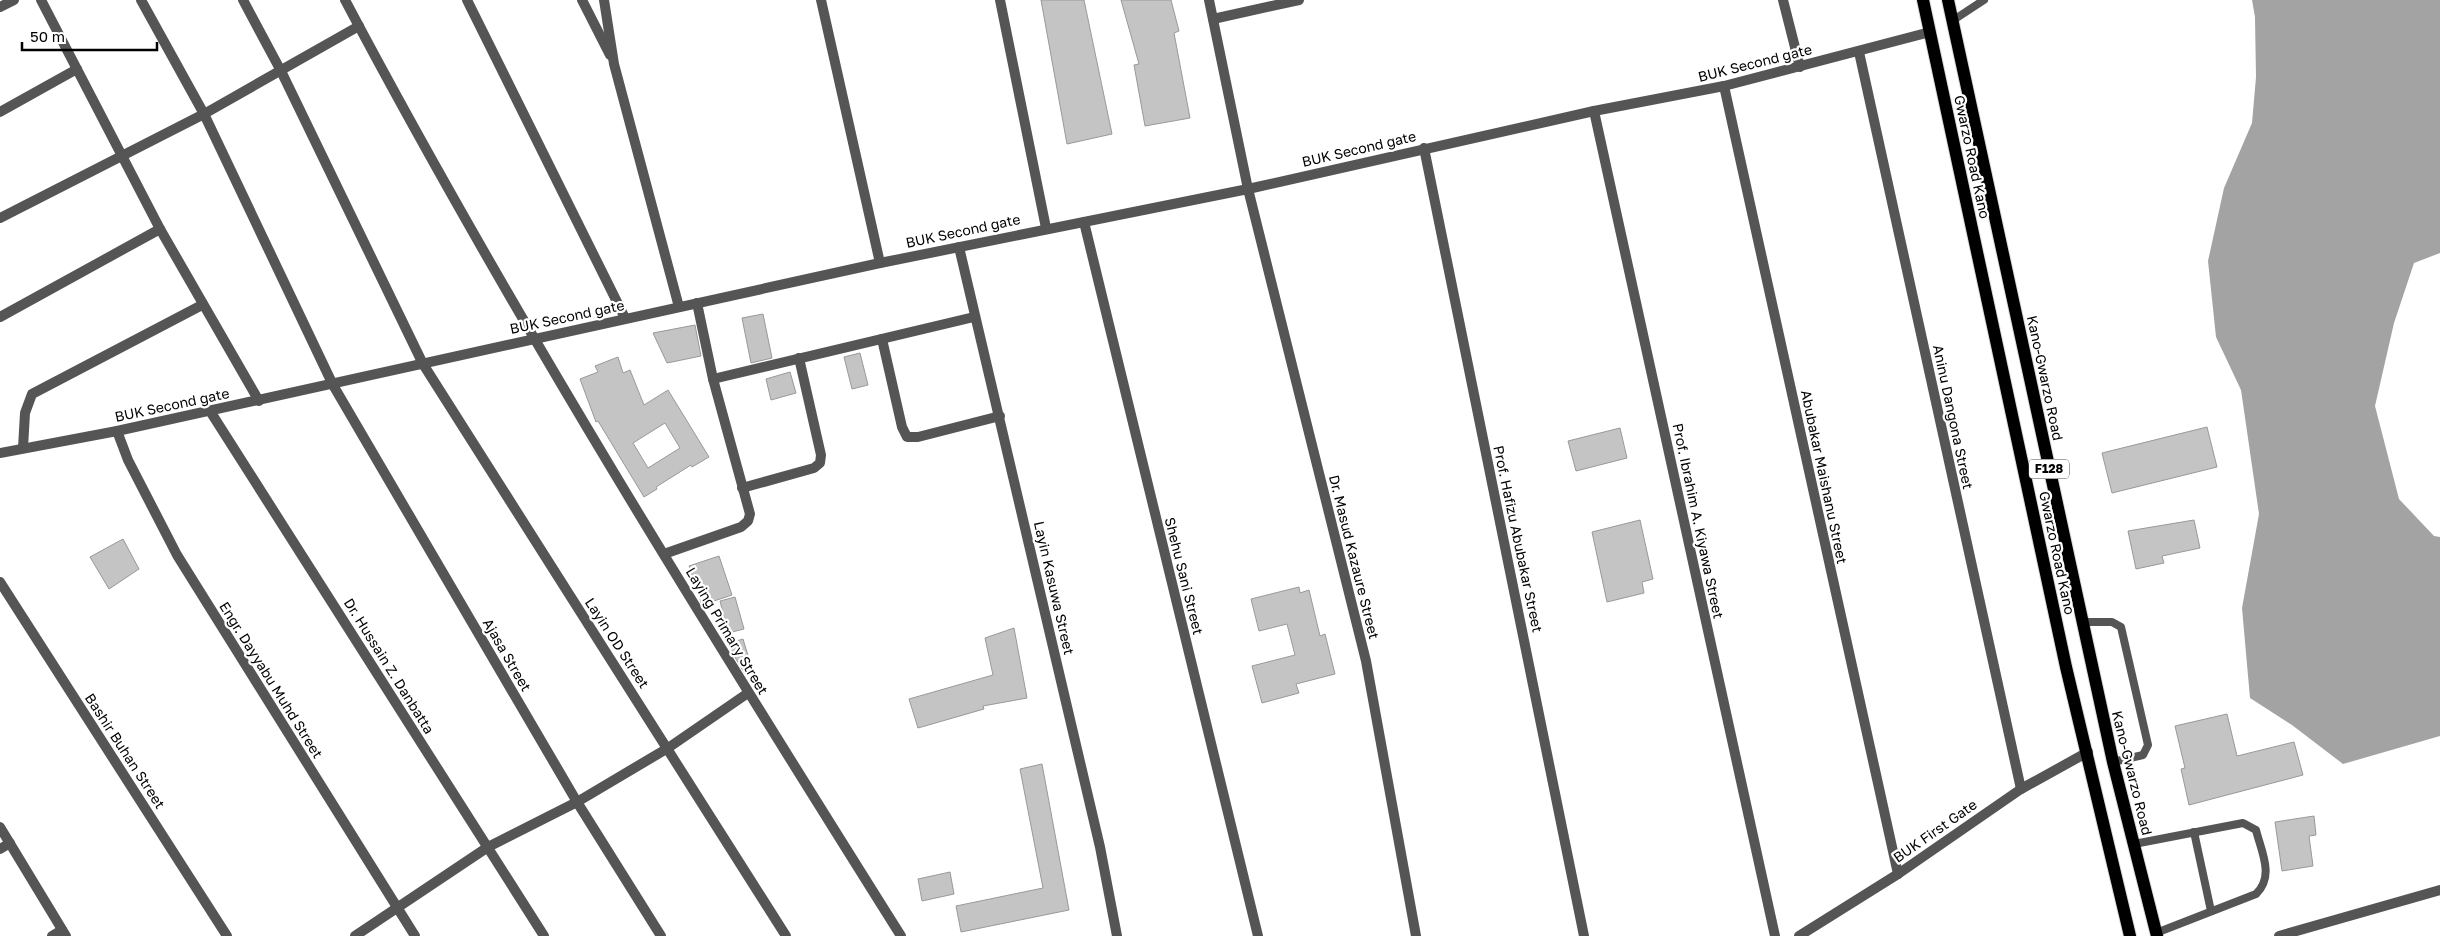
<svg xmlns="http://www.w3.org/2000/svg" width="2440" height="936" font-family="'Golos Text',sans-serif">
<rect width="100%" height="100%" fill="#fff"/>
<path fill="#a3a3a3" d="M2252 0H2440V253L2414 263 2394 323 2375 406 2399 499 2434 536 2440 537V736L2343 764 2292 725 2250 698 2242 608 2259 514 2241 390 2216 337 2208 261 2224 188 2252 123 2256 77 2255 17Z"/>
<g fill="#c4c4c4" stroke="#999" fill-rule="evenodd">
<path d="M1041 0H1084L1112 134 1067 144Z"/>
<path d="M1121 0H1171L1179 31 1174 33 1190 118 1145 126 1134 65 1139 64Z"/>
<path d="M763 314 772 358 751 363 742 318Z"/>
<path d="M695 325 701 356 667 363 653 333Z"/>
<path d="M860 353 868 385 852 389 844 357Z"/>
<path d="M618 357 623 373 630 370 644 405 668 390 709 457 692 467 691 465 656 487 657 489 644 497 598 421 596 422 580 379 598 372 595 366ZM665 423 680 448 648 468 633 443Z"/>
<path d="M790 372 796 393 771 400 766 379Z"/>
<path d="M2207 427 2217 467 2112 493 2102 453Z"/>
<path d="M1620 428 1627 458 1576 471 1568 441Z"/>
<path d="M1640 520 1653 579 1642 582 1644 593 1607 602 1592 532Z"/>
<path d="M2194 520 2200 548 2162 556 2164 563 2136 569 2128 531Z"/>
<path d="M123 539 139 569 109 589 90 557Z"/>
<path d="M719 556 732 595 702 605 689 566Z"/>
<path d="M1299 587 1300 593 1309 590 1320 636 1325 634 1335 674 1296 684 1299 693 1262 703 1252 666 1295 655 1287 624 1259 631 1251 599Z"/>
<path d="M735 597 744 629 728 633 720 601Z"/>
<path d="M1014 628 1027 698 983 706 984 709 918 728 909 699 993 675 985 638Z"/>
<path d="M743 639 753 672 745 674 733 654 730 643Z"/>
<path d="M2227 714 2237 756 2294 742 2303 775 2189 805 2181 769 2185 768 2175 726Z"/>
<path d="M1042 764 1069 910 961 932 956 906 1043 888 1020 769Z"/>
<path d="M2314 816 2316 835 2309 836 2313 866 2282 871 2275 822Z"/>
<path d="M950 872 954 894 922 901 918 879Z"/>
</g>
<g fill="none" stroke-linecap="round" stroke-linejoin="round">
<g stroke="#dbdbdb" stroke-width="14">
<g id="primary">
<path d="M1923 0 2066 667 2130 936"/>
<path d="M1948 0 2113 762 2157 936"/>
</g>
</g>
<g stroke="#555" stroke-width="8">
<path d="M1952 21 1984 0"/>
<path d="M2083 622H2112L2121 627 2148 745 2143 755 2113 762"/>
<path d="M2194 832 2211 911"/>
<path d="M2134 844 2243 823 2256 830C2261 851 2275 876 2256 894L2156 933"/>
</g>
<g stroke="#555" stroke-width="10">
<path d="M41 0 160 229 259 401"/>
<path d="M141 0 204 114 333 385 577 802 661 936"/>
<path d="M243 0 281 71 423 364 786 936"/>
<path d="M345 0C515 321 708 629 901 936"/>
<path d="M467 0 625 318"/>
<path d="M582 0 610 55"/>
<path d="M604 0 614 64 679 307"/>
<path d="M821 0 880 263"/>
<path d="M1000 0 1046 228"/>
<path d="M1209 0 1248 189 1366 661 1416 936"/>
<path d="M1783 0 1800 67"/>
<path d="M0 7 14 0"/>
<path d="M1213 19 1299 0"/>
<path d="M1859 52 2021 789"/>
<path d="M1724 86 1898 874"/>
<path d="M1594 111 1775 936"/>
<path d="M0 112 77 69"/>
<path d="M1424 148 1584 936"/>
<path d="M0 218 204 114 359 26"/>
<path d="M1084 222 1258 936"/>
<path d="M959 247 1100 847 1117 936"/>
<path d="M0 317 160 229"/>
<path d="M882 339 902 427 907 437H918L1000 416"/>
<path d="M713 379 974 317"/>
<path d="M210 411 544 936"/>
<path d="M117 431 128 460 177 555 415 936"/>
<path d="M23 448 25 413 32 394 202 305"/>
<path d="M0 453 117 431 880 263 1248 189 1594 111 1724 86 1930 32"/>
<path d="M742 488 814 468 820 463 821 455 799 358"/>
<path d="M664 554 741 527 748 521 750 514 713 379 697 303"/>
<path d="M0 582 227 936"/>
<path d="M0 827 66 936"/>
<path d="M0 849 10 843"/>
<path d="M52 936 62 930"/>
<path d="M355 936 488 847 577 802 668 748 748 693"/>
<path d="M1799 936 1898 874 2021 789 2088 752"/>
<path d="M2279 936 2440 890"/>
</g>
<use href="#primary" stroke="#000" stroke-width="12"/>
</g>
<g text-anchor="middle" stroke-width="4.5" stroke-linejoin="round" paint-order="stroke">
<rect fill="#fff" stroke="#4c4c4c" stroke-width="1" x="2029" y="459.5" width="40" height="19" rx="4"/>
<g font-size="12" font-weight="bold" fill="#000">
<text x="2049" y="473">F128</text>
</g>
<g font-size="14" fill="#000" stroke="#fff">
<text transform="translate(1755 63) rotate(-14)" y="5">BUK Second gate</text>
<text transform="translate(1359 149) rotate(-13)" y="5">BUK Second gate</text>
<text transform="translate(1972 157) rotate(78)" y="5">Gwarzo Road Kano</text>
<text transform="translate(963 231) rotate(-12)" y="5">BUK Second gate</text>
<text transform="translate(567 317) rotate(-12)" y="5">BUK Second gate</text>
<text transform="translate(2045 378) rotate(78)" y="5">Kano-Gwarzo Road</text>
<text transform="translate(172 405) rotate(-12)" y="5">BUK Second gate</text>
<text transform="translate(1953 417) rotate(78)" y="5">Aninu Dangona Street</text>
<text transform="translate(1824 477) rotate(78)" y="5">Abubakar Maishanu Street</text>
<text transform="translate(1698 521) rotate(78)" y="5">Prof. Ibrahim A. Kiyawa Street</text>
<text transform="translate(1518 539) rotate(78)" y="5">Prof. Hafizu Abubakar Street</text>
<text transform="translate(2057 553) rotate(78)" y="5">Gwarzo Road Kano</text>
<text transform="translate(1354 557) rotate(76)" y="5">Dr. Masud Kazaure Street</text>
<text transform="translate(1184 576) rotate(76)" y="5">Shehu Sani Street</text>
<text transform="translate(1054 588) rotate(77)" y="5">Layin Kasuwa Street</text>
<text transform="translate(727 631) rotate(59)" y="5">Laying Primary Street</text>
<text transform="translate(617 643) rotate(57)" y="5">Layin OD Street</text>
<text transform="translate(507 655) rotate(60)" y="5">Ajasa Street</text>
<text transform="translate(389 666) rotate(58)" y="5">Dr. Hussain Z. Danbatta</text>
<text transform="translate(271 680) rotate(58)" y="5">Engr. Dayyabu Muhd Street</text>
<text transform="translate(125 751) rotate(57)" y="5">Bashir Buhan Street</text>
<text transform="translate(2132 773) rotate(76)" y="5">Kano-Gwarzo Road</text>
<text transform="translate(1935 831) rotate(-35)" y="5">BUK First Gate</text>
</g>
</g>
<path d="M22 42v8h135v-8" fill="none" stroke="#000000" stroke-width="2.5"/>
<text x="30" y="42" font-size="15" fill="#000000" stroke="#ffffff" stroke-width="4" paint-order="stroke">50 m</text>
</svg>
